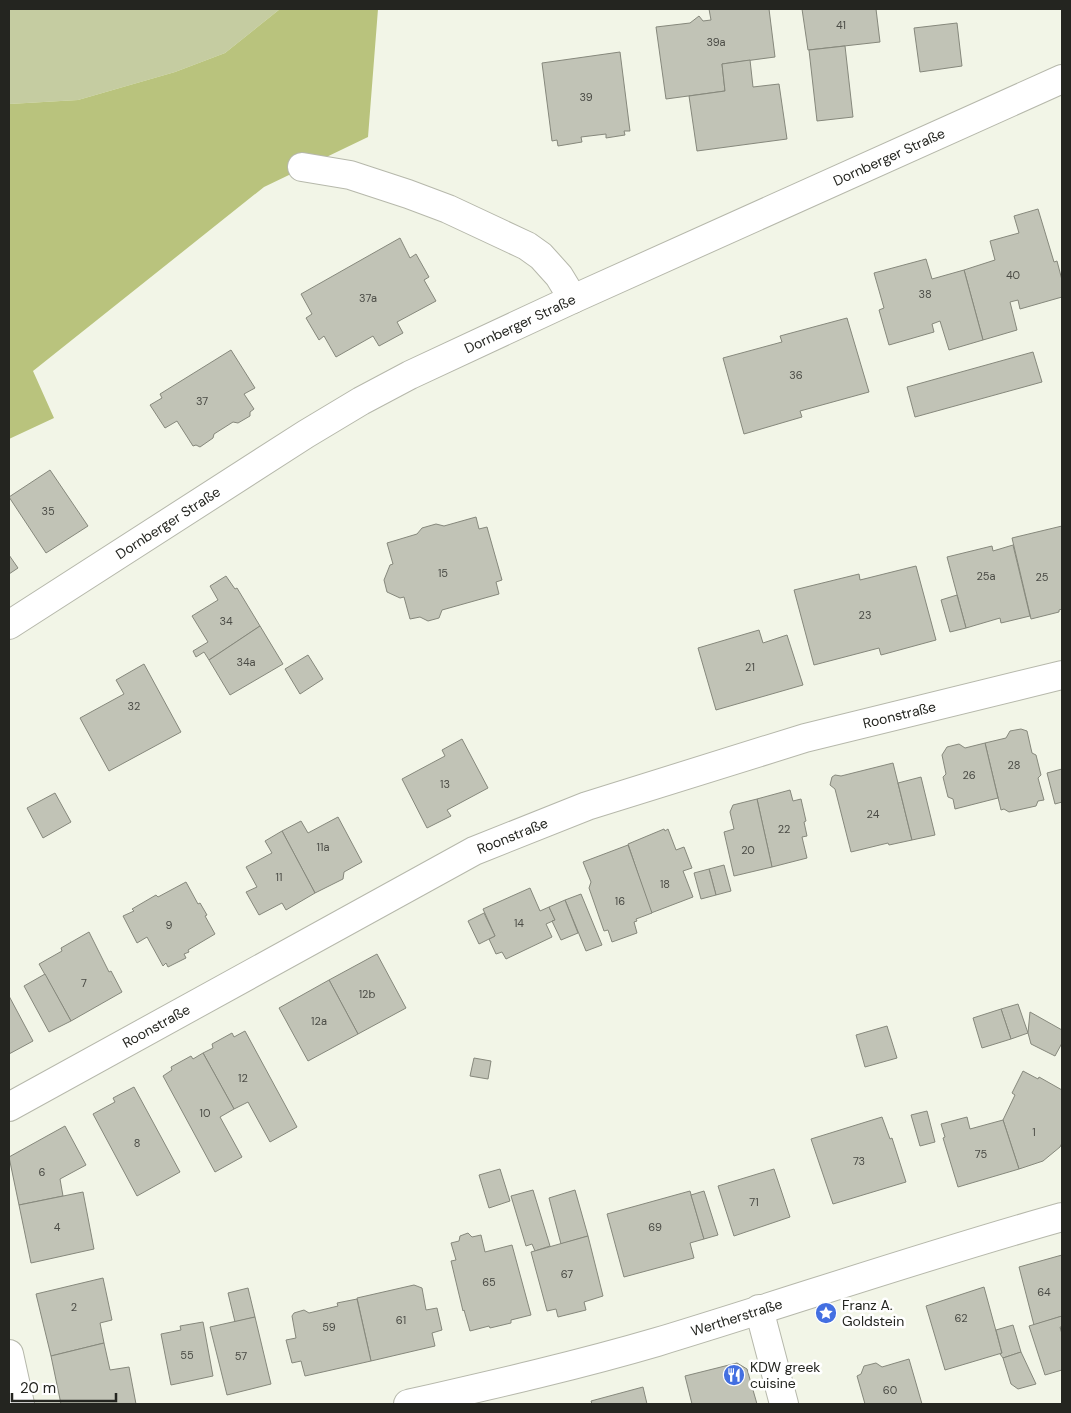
<svg xmlns="http://www.w3.org/2000/svg" width="1071" height="1413" font-family="'DM Sans',sans-serif">
<rect width="100%" height="100%" fill="#f2f5e7"/>
<path fill="#c5cca1" d="M9 9H280L225 53 175 72 78 100 9 104Z"/>
<path fill="#b9c37d" d="M280 9H378L368 137 264 187 33 371 54 418 9 439V104L78 100 175 72 225 53Z"/>
<g fill="#c1c3b6" stroke="#86887c">
<path d="M709 9H769L775 57 722 64 725 91 666 99 656 27 690 23 699 16 703 21 711 20Z"/>
<path d="M802 9H876L880 42 808 50Z"/>
<path d="M957 23 962 66 920 72 914 28Z"/>
<path d="M845 46 853 117 817 121 809 50Z"/>
<path d="M620 52 630 131H624L625 135 606 138V134L581 137 582 142 558 146 557 140 552 141 542 63Z"/>
<path d="M750 60 753 87 779 84 787 139 697 151 689 96 725 91 722 64Z"/>
<path d="M1038 209 1054 262 1057 261 1062 280V297L1020 309 1018 300 1010 302 1017 330 983 340 964 270 995 260 990 241 1019 233 1014 216Z"/>
<path d="M400 238 410 258 416 254 429 277 424 280 436 301 397 322 403 333 379 346 373 336 336 357 324 336 319 340 306 318 312 314 301 294Z"/>
<path d="M926 259 932 279 964 270 983 340 949 350 940 321 932 324 934 332 889 345 879 310 884 308 874 273Z"/>
<path d="M847 318 869 392 800 411 802 417 744 434 723 358 782 342 780 336Z"/>
<path d="M231 350 255 388 244 394 254 409 250 412V416L238 423 233 422 214 434 213 438 200 447 196 445 193 446 177 421 165 428 150 405 162 398 160 394Z"/>
<path d="M1033 352 1042 382 915 417 907 387Z"/>
<path d="M50 470 88 526 46 553 9 497Z"/>
<path d="M476 517 479 529 487 527 502 580 496 582 499 594 442 610 439 618 428 621 420 617 410 619 404 597 400 598 387 592 384 580 390 565 393 564 387 543 417 534 422 528 436 524 444 526Z"/>
<path d="M1062 526V609L1059 610V612L1031 619 1012 538Z"/>
<path d="M1013 545 1030 616 1001 623 1000 618 966 628 947 557 992 546 993 551Z"/>
<path d="M9 555 18 568 9 574Z"/>
<path d="M916 566 936 640 881 655 879 648 814 665 794 590 859 574 860 580Z"/>
<path d="M226 576 235 589 237 588 260 626 209 660 204 652 196 657 193 651 208 642 192 616 218 600 210 586Z"/>
<path d="M957 595 966 628 950 632 941 600Z"/>
<path d="M260 626 283 664 230 695 209 660Z"/>
<path d="M759 630 763 643 787 635 803 685 716 710 698 648Z"/>
<path d="M308 655 323 679 300 694 285 669Z"/>
<path d="M144 664 181 732 109 771 80 718 124 694 116 680Z"/>
<path d="M1021 729 1027 731 1032 753 1036 755 1041 775 1038 778 1044 800 1038 801 1036 806 1009 812 1004 809 1001 810 985 743 1006 738 1010 731Z"/>
<path d="M462 739 488 788 447 810 451 816 427 828 402 779 445 756 442 750Z"/>
<path d="M985 743 998 798 955 809 953 799 948 797 943 777 946 774 942 755 947 747 959 744 965 748Z"/>
<path d="M893 763 912 840 889 845 888 843 851 852 835 789 830 785 832 777 835 775 841 776Z"/>
<path d="M1062 769V802L1055 804 1047 773Z"/>
<path d="M921 777 935 835 912 840 898 783Z"/>
<path d="M790 790 793 801 801 799 806 821 804 822 807 836 802 837 807 858 772 867 757 799Z"/>
<path d="M55 793 71 822 43 838 27 808Z"/>
<path d="M757 799 772 867 734 876 724 832 734 829 730 812 733 805Z"/>
<path d="M338 817 362 862 344 872 343 879 315 893 282 831 301 821 308 833Z"/>
<path d="M664 829 665 831 668 829 676 850 684 847 692 868 683 871 693 897 651 913 628 844Z"/>
<path d="M282 831 315 893 286 910 282 903 259 915 246 892 257 887 246 867 272 853 265 841Z"/>
<path d="M628 845 652 913 636 919 637 921 634 922 637 933 612 942 608 930 604 931 589 888 591 882 583 862Z"/>
<path d="M724 865 731 891 716 895 709 869Z"/>
<path d="M709 869 716 895 701 899 694 873Z"/>
<path d="M186 882 198 904 200 903 207 915 205 916 215 934 188 950 189 952 184 954 186 958 168 967 166 963 163 966 147 937 137 943 123 916 134 911 132 909 156 895 158 897Z"/>
<path d="M530 888 540 911 549 907 555 920 546 924 552 937 506 959 502 952 496 954 489 939 495 936 483 909Z"/>
<path d="M581 894 602 945 586 951 565 900Z"/>
<path d="M565 900 578 933 561 940 552 921 555 920 549 907Z"/>
<path d="M484 913 495 936 479 944 468 921Z"/>
<path d="M89 932 109 972 111 971 122 992 71 1021 39 964 62 951 61 948Z"/>
<path d="M377 954 406 1008 358 1034 329 980Z"/>
<path d="M45 974 71 1021 49 1032 24 986Z"/>
<path d="M329 980 358 1034 308 1061 279 1008Z"/>
<path d="M9 996 33 1041 9 1054Z"/>
<path d="M1018 1004 1028 1033 1011 1039 1001 1009Z"/>
<path d="M1001 1009 1011 1039 982 1048 973 1018Z"/>
<path d="M1030 1012 1062 1030V1043L1055 1056 1031 1044 1028 1033Z"/>
<path d="M887 1026 897 1058 865 1067 856 1035Z"/>
<path d="M245 1031 297 1127 270 1142 248 1102 234 1109 203 1053 213 1048 212 1044 232 1033 234 1037Z"/>
<path d="M203 1053 234 1109 220 1117 242 1157 215 1172 163 1076 172 1070 171 1067 191 1056 193 1059Z"/>
<path d="M474 1058 491 1061 488 1079 470 1076Z"/>
<path d="M1023 1071 1038 1079 1039 1077 1062 1090V1143L1060 1147 1043 1161 1019 1169 1003 1120 1015 1095 1012 1093Z"/>
<path d="M134 1087 180 1172 137 1196 93 1114 115 1102 113 1098Z"/>
<path d="M927 1111 935 1142 920 1146 911 1115Z"/>
<path d="M882 1117 890 1139 892 1138 906 1182 833 1204 811 1139Z"/>
<path d="M967 1117 970 1129 1003 1120 1019 1169 958 1187 943 1138 945 1137 941 1124Z"/>
<path d="M65 1126 86 1165 60 1179 63 1196 19 1205 9 1157Z"/>
<path d="M500 1169 510 1201 489 1208 479 1175Z"/>
<path d="M774 1169 790 1217 734 1236 718 1186Z"/>
<path d="M533 1190 550 1246 535 1251 532 1244 526 1246 511 1196Z"/>
<path d="M575 1190 588 1236 561 1244 549 1198Z"/>
<path d="M690 1191 704 1239 690 1243 694 1258 624 1277 607 1214Z"/>
<path d="M704 1191 718 1235 704 1239 691 1195Z"/>
<path d="M83 1192 94 1249 31 1263 19 1205Z"/>
<path d="M468 1233 472 1237 481 1235 485 1252 512 1245 531 1315 511 1320V1323L490 1328 489 1326 470 1331 464 1310 463 1311 451 1261 456 1260 451 1243 459 1241 460 1236Z"/>
<path d="M588 1236 603 1296 584 1302 586 1310 558 1317 556 1309 547 1311 531 1252Z"/>
<path d="M1062 1255V1316L1034 1325 1019 1267Z"/>
<path d="M103 1278 112 1320 100 1323 104 1343 51 1356 36 1294Z"/>
<path d="M414 1285 422 1288 426 1310 437 1308 442 1330 432 1333 435 1346 371 1361 357 1298Z"/>
<path d="M984 1287 1002 1353 945 1370 926 1306Z"/>
<path d="M248 1288 255 1317 235 1322 228 1293Z"/>
<path d="M357 1299 371 1361 305 1376 301 1361 292 1363 286 1340 296 1338 292 1316 294 1313 304 1310 309 1313 338 1306 337 1303Z"/>
<path d="M1062 1316V1327H1060L1062 1334V1370L1045 1375 1029 1326Z"/>
<path d="M255 1317 271 1384 227 1395 210 1327Z"/>
<path d="M203 1322 213 1376 171 1385 161 1334 181 1330 180 1326Z"/>
<path d="M1013 1325 1021 1352 1003 1358 1000 1354 1002 1353 996 1330Z"/>
<path d="M104 1343 110 1370 129 1367 136 1404H61L51 1356Z"/>
<path d="M1021 1352 1036 1384 1018 1389 1011 1384 1003 1358Z"/>
<path d="M909 1359 922 1404H865L857 1376 861 1374 864 1366 876 1363 882 1367Z"/>
<path d="M737 1363 747 1369 757 1404H692L685 1376Z"/>
<path d="M643 1387 647 1404H592L591 1401Z"/>
</g>
<g fill="none" stroke-linecap="round" stroke-linejoin="round">
<g stroke="#b6b8ab" stroke-width="30">
<g id="minor">
<path d="M302 167 350 175 408 194 448 209 527 246 541 256 559 276 573 299"/>
<path id="s1" d="M9 625 306 434 361 401 410 375 573 299 1062 79"/>
<path id="s2" d="M9 1107 474 851 587 806 805 738 1062 675"/>
<path d="M759 1309 784 1404"/>
<path d="M9 1354 20 1404"/>
<path id="s3" d="M408 1404C491 1385 575 1366 657 1342 792 1301 926 1255 1062 1217"/>
</g>
</g>
<use href="#minor" stroke="#fff" stroke-width="28"/>
</g>
<defs>
<g id="sight-disc" transform="scale(1.125)"><circle r="9.5" fill="#436fe1" stroke="#fff"/><path d="M0-6L1.8-2.2L6-1.7L2.9 1.2L3.7 5.4L0 3.3L-3.7 5.4L-2.9 1.2L-6-1.7L-1.8-2.2Z" fill="#fff"/></g>
<g id="restaurant-disc" transform="scale(1.125)"><circle r="9.5" fill="#436fe1" stroke="#fff"/><path d="M-5-6h1v4h1v-4h1v4h1v-4h1v5L-1.5 .5V6h-2V.5L-5-1ZM5-6V6H3V1.5H1.5Q1.5-4 5-6Z" fill="#fff"/></g>
</defs>
<g fill-rule="evenodd">
<use href="#sight-disc" x="826" y="1313"/>
<use href="#restaurant-disc" x="734" y="1375"/>
</g>
<g text-anchor="middle" stroke-width="5" stroke-linejoin="round" paint-order="stroke">
<g font-size="11" fill="#4b4c46">
<text x="841" y="29">41</text>
<text x="716" y="46">39a</text>
<text x="586" y="101">39</text>
<text x="1013" y="279">40</text>
<text x="925" y="298">38</text>
<text x="368" y="302">37a</text>
<text x="796" y="379">36</text>
<text x="202" y="405">37</text>
<text x="48" y="515">35</text>
<text x="443" y="577">15</text>
<text x="986" y="580">25a</text>
<text x="1042" y="581">25</text>
<text x="865" y="619">23</text>
<text x="226" y="625">34</text>
<text x="246" y="666">34a</text>
<text x="750" y="671">21</text>
<text x="134" y="710">32</text>
<text x="1014" y="769">28</text>
<text x="969" y="779">26</text>
<text x="445" y="788">13</text>
<text x="873" y="818">24</text>
<text x="784" y="833">22</text>
<text x="323" y="851">11a</text>
<text x="748" y="854">20</text>
<text x="279" y="881">11</text>
<text x="665" y="888">18</text>
<text x="620" y="905">16</text>
<text x="519" y="927">14</text>
<text x="169" y="929">9</text>
<text x="84" y="987">7</text>
<text x="367" y="998">12b</text>
<text x="319" y="1025">12a</text>
<text x="243" y="1082">12</text>
<text x="205" y="1117">10</text>
<text x="1034" y="1136">1</text>
<text x="137" y="1147">8</text>
<text x="981" y="1158">75</text>
<text x="859" y="1165">73</text>
<text x="42" y="1176">6</text>
<text x="754" y="1206">71</text>
<text x="57" y="1231">4</text>
<text x="655" y="1231">69</text>
<text x="567" y="1278">67</text>
<text x="489" y="1286">65</text>
<text x="1044" y="1296">64</text>
<text x="74" y="1311">2</text>
<text x="961" y="1322">62</text>
<text x="401" y="1324">61</text>
<text x="329" y="1331">59</text>
<text x="187" y="1359">55</text>
<text x="241" y="1360">57</text>
<text x="890" y="1394">60</text>
</g>
<g font-size="14" fill="#242520" stroke="#fff">
<text dy="5" stroke="none"><textPath href="#s1" startOffset="999">Dornberger Straße</textPath></text>
<text dy="5" stroke="none"><textPath href="#s1" startOffset="594">Dornberger Straße</textPath></text>
<text dy="5" stroke="none"><textPath href="#s1" startOffset="189">Dornberger Straße</textPath></text>
<text dy="5" stroke="none"><textPath href="#s2" startOffset="978">Roonstraße</textPath></text>
<text dy="5" stroke="none"><textPath href="#s2" startOffset="572">Roonstraße</textPath></text>
<text dy="5" stroke="none"><textPath href="#s2" startOffset="168">Roonstraße</textPath></text>
<text dy="5" stroke="none"><textPath href="#s3" startOffset="340">Wertherstraße</textPath></text>
</g>
<g font-size="14" fill="#242520" stroke="#fff" text-anchor="start">
<text x="842" y="1310">Franz A.<tspan x="842" dy="16">Goldstein</tspan></text>
<text x="750" y="1372">KDW greek<tspan x="750" dy="16">cuisine</tspan></text>
</g>
</g>
<rect width="1071" height="1413" fill="none" stroke="#242520" stroke-width="20"/>
<path d="M12 1393v8h104v-8" fill="none" stroke="#242520" stroke-width="2.5"/>
<text x="20" y="1393" font-size="15" fill="#242520" stroke="#ffffff" stroke-width="4" paint-order="stroke">20 m</text>
</svg>
